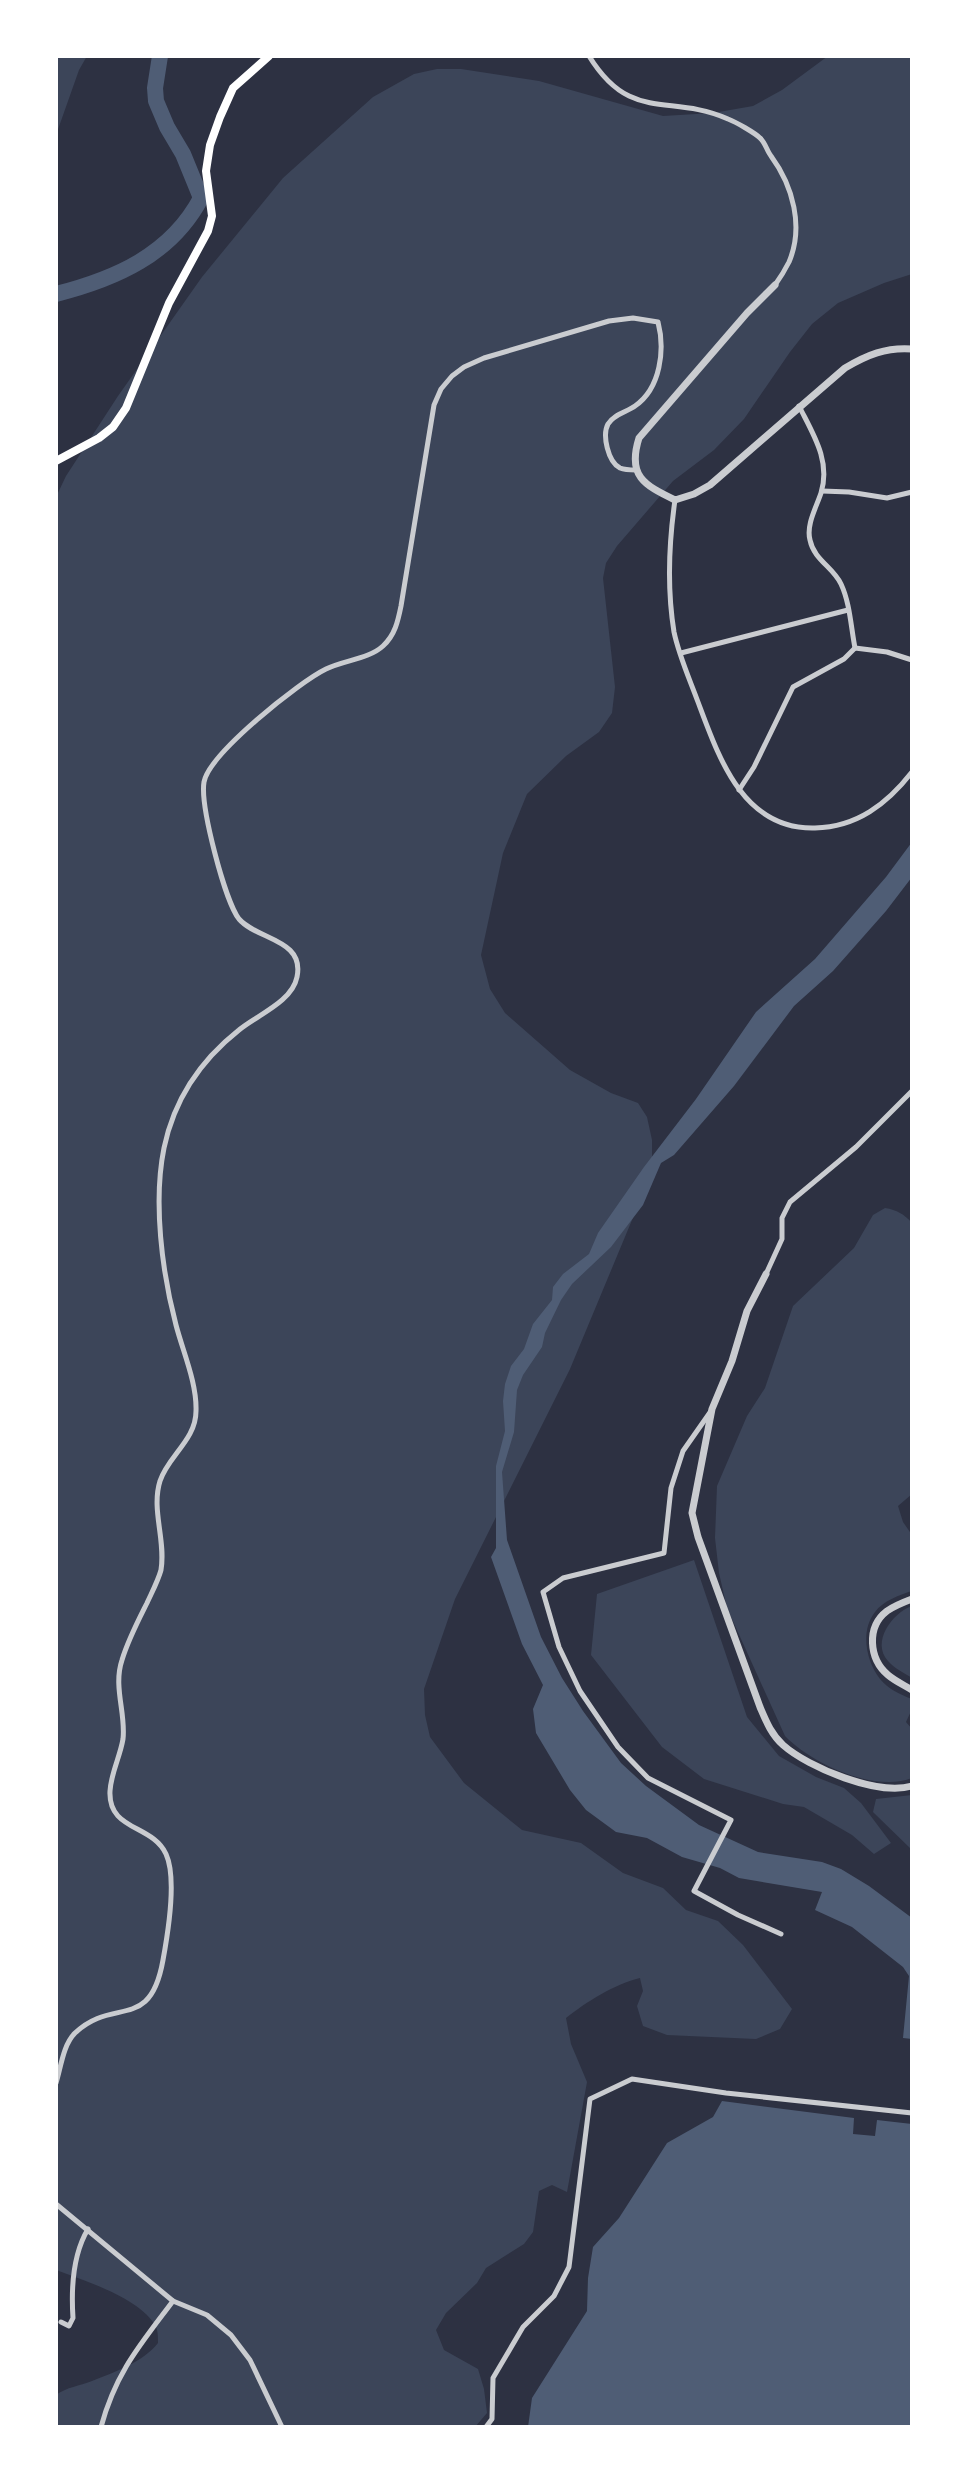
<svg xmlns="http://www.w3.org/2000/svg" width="968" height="2483" font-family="Cabin,sans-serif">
<rect width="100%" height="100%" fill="#2d3142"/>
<g fill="#3c4559">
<path d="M56 56H87L79 70 56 135Z"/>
<path d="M828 56H912V274L884 283 838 303 812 324 790 352 744 419 714 450 673 481 617 546 606 563 603 578 615 687 612 713 599 732 566 756 527 794 503 853 481 955 490 989 505 1013 570 1070 611 1093 638 1103 647 1117 652 1140V1163L637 1208 570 1369 455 1599 424 1689 425 1715 430 1737 464 1783 522 1830 581 1843 623 1873 663 1888 686 1910 718 1921 743 1945 792 2009 780 2029 756 2039 667 2035 643 2026 637 2006 643 1991 640 1978C615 1984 586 2002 566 2018L571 2044 587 2082 567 2192 552 2185 539 2191 533 2232 524 2244 486 2268 477 2283 446 2313 436 2330 444 2350 478 2369 484 2389 487 2413 475 2427H56V2395C67 2387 79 2386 92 2381 115 2372 143 2362 158 2343 158 2338 158 2331 156 2327 141 2298 85 2281 56 2270V497L66 476 118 396 202 277 283 178 373 97 414 74 437 69H461L539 81 663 116 713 113 753 106 782 90Z"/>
<path d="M885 1208C897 1210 904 1214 912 1223V1494L898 1506 903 1522 912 1535V1591C899 1595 883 1601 875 1612 860 1631 866 1661 880 1679 888 1689 901 1695 912 1699V1709L906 1722 912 1729V1778C874 1793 811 1763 785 1736L727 1608 719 1573 715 1538 717 1486 747 1416 765 1388 793 1306 854 1248 873 1215Z"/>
<path d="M694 1560 747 1717 779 1756 816 1777 844 1788 861 1803 891 1843 874 1854 852 1835 804 1807 783 1804 704 1779 662 1747 591 1655 597 1594Z"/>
<path d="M912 1606V1678C904 1673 894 1668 888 1661 871 1642 892 1613 912 1606Z"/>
<path d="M912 1795V1850L873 1812 876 1799Z"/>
</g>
<g fill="#4f5d75">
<path d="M912 842V877L886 911 833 971 794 1006 734 1086 674 1155 661 1163 643 1205 611 1247 572 1284 561 1300 545 1333 542 1347 523 1375 517 1390 514 1432 502 1472 507 1540 541 1637 562 1678 583 1711 621 1763 646 1786 699 1825 758 1852 822 1862 841 1869 869 1886 912 1918V2039L903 2038 909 1976 903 1967 852 1927 815 1910 822 1892 739 1878 720 1868 682 1857 647 1838 616 1832 586 1810 570 1790 536 1733 533 1709 543 1685 522 1644 491 1557 496 1548V1466L505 1431 503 1401 505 1384 511 1366 524 1349 533 1324 552 1300 553 1287 563 1274 589 1254 598 1233 644 1167 696 1099 756 1012 815 959 886 877Z"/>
<path d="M722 2101 854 2118 853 2134 875 2136 877 2120 912 2124V2427H528L532 2398 587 2311 588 2278 593 2247 619 2218 667 2143 713 2117Z"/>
</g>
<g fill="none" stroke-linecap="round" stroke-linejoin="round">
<path stroke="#4f5d75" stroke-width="16" d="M56 294C115 279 171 255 201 198L183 154 167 127 156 101 155 88 160 56"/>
<g stroke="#caccd0" stroke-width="5">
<path d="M589 56C631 124 669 93 728 119 736 122 755 133 760 138 765 142 767 151 771 156 793 186 804 227 789 262 785 270 780 278 775 285"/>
<path d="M799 406C813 434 831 461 821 493 816 508 806 525 810 540 814 560 833 567 841 584 850 603 851 628 855 648"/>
<path d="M822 491 849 492 887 498 912 492"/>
<path d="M675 500C669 542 667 589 674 632 679 656 690 680 698 702 719 758 743 830 815 828 857 827 887 804 912 772"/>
<path d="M855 648 887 652 912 660"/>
<path d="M681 653 848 610"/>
<path d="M739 790 754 767 793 687 844 659 855 648"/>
<path d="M766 1274 782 1239V1218L790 1202 856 1147 912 1091"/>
<path d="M711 1411 683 1451 671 1488 664 1553 563 1578 543 1592 559 1647 580 1691 618 1747 648 1778 731 1820 694 1891 738 1915 781 1934"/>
<path d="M56 2083C61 2067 63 2045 75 2033 114 1996 150 2033 163 1960 168 1933 177 1878 166 1854 152 1824 108 1831 110 1791 111 1773 120 1757 123 1739 126 1713 113 1687 122 1660 128 1640 138 1621 147 1603 152 1592 158 1581 161 1570 166 1540 151 1510 160 1481 168 1456 196 1440 196 1411 197 1383 183 1352 176 1325 162 1272 153 1202 164 1148 174 1100 201 1060 239 1030 257 1015 292 1002 297 977 305 939 257 940 239 919 225 901 200 806 204 782 209 754 299 682 326 669 344 660 369 659 383 646 395 635 398 621 401 606L434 405 441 389 452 376 464 367 484 358 609 321 633 318 658 322C665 349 661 388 635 406 627 412 614 414 608 424 602 435 608 462 620 468 625 470 632 470 636 470"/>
<path d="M56 2204 173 2301 207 2315 231 2335 250 2360 282 2427"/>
<path d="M61 2322 69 2326 73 2318C71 2288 73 2254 88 2229"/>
<path d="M101 2427C116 2372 140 2345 173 2301"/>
<path d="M486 2427 492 2419 493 2378 523 2327 554 2296 569 2267 590 2099 632 2079 726 2093 912 2113"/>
</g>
<g stroke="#caccd0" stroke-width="7">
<path d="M775 285 747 313 639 438C627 476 644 485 675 500L694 494 710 485 845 368C867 355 886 347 912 349"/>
<path d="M766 1274 747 1311 732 1361 712 1409 692 1513 698 1537 760 1707C766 1721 771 1734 783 1745 809 1768 878 1796 912 1786"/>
<path d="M912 1599C904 1602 894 1606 887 1611 866 1627 869 1659 888 1675 895 1681 904 1685 912 1690"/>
</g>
<path stroke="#fff" stroke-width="8" d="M56 461 99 438 113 427 126 408 169 303 208 231 212 216 206 171 210 145 220 117 233 88 269 56"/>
</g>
<rect width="968" height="2483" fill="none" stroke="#ffffff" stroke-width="116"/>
</svg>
